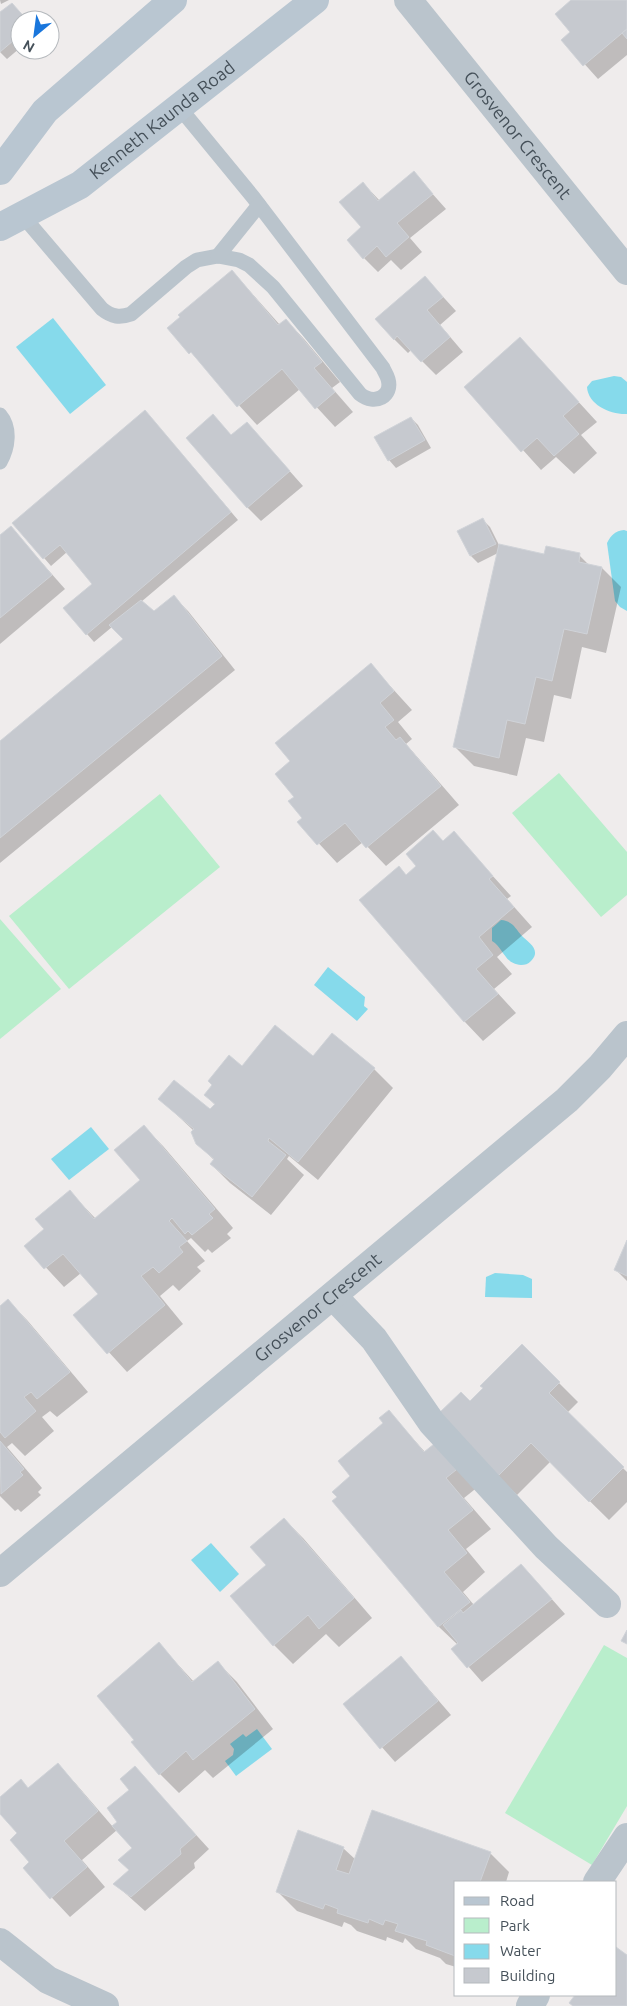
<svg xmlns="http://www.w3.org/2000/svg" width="627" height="2006" font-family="Ubuntu,sans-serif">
<rect width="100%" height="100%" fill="#efecec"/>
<g fill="#b9eecc">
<path d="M559 773 627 852V895L601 917 512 813Z"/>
<path d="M160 794 220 867 69 989 9 916Z"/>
<path d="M0 919 61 989 0 1039Z"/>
<path d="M604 1645 627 1658V1806L592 1865 505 1813Z"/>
</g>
<g fill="#86daeb">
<path d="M53 318 106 385 70 414 16 347Z"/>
<path d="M614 376 621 377 627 382V414C611 415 588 405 587 387L592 381Z"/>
<path d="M624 530 627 531V611L620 607 615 601 607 543C611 535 615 531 624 530Z"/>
<path d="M501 920C513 921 515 928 522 936 528 942 542 950 531 961 528 964 525 965 521 965 504 964 504 948 492 941V928Z"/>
<path d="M328 967 365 997 364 1006 368 1009 357 1021 314 985Z"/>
<path d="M91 1127 109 1149 69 1180 51 1159Z"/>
<path d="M495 1273 523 1275 532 1279V1298L485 1297 486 1277Z"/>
<path d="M211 1543 239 1574 220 1592 191 1560Z"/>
<path d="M257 1729 272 1749 236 1776 225 1761 233 1755 234 1749 230 1744 243 1734 246 1737Z"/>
</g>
<g fill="#0003">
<path d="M0 0H9L1 4Z"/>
<path d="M573 0H627V55L598 79 563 40 571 32Z"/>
<path d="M0 14 26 20H20V48L7 59 0 52Z"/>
<path d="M414 173 446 209 410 238 422 252 401 270 391 260 378 272 364 258 363 183 380 201Z"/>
<path d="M232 271 280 325 286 320 304 339 340 382 332 388 353 412 335 427 300 389 257 425 169 328Z"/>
<path d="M425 277 456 311 440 325 463 352 436 375 411 350 408 353 394 339Z"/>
<path d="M520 338 597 422 581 435 597 453 574 474 556 457 541 470 466 387Z"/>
<path d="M213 416 232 436 247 423 303 486 261 521 247 507Z"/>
<path d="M411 418 418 425 431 448 396 468 389 460Z"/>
<path d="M152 419 238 520 141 602 154 613 174 597 188 611 235 670 0 863V743L124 639 112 627 94 642 87 634 65 609 94 584 67 552 51 566 14 523Z"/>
<path d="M483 520 490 527 499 545 545 555H579L590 566 602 568 621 587 606 653 582 647 571 699 554 695 544 742 526 738 517 776 474 766 455 747 498 553 478 563 471 556 459 532Z"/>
<path d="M11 528 65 589 0 644V537Z"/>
<path d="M371 665 412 710 398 722 412 739 406 744 459 805 386 866 363 842 337 863 299 822 304 818 296 797 292 761Z"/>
<path d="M454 833 511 896 507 899 532 927 497 957 512 974 494 989 516 1013 483 1041 465 1022 361 900 399 867 407 876Z"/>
<path d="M313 1058 374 1069 393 1088 318 1180 289 1156 287 1159 304 1175 271 1215 230 1183 211 1164 214 1160 197 1143 194 1131 160 1099 210 1111 215 1105 206 1095 242 1067Z"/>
<path d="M144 1127 163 1146 233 1228 227 1234 231 1238 212 1253 208 1249 205 1252 191 1238 187 1241 205 1261 197 1267 201 1271 179 1291 173 1285 160 1296 183 1324 127 1372 75 1315 99 1294 81 1273 64 1287 26 1246 45 1229 70 1192 96 1219 142 1180Z"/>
<path d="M627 1243V1281L616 1270Z"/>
<path d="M8 1301 27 1320 88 1392 57 1417 50 1411 42 1417 54 1431 25 1456 12 1443 7 1447 42 1488 38 1492 41 1495 21 1512 18 1509 15 1511 0 1496V1307Z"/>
<path d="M522 1346 578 1402 567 1413 627 1472V1502L609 1520 550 1462 517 1495 448 1426Z"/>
<path d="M389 1412 425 1452 439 1441 479 1486 464 1498 491 1529 466 1549 485 1572 463 1592 474 1605 535 1580 565 1614 482 1682 453 1649 458 1645 439 1627 334 1501 338 1497 385 1424Z"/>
<path d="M284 1519 303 1538 372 1618 339 1647 326 1634 293 1664 274 1645Z"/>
<path d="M159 1644 194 1682 218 1663 237 1682 273 1729 213 1778 205 1770 179 1793 160 1774 136 1740Z"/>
<path d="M401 1657 451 1715 395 1762 344 1704Z"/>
<path d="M58 1765 76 1784 113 1827 119 1822 131 1790 135 1768 209 1849 194 1863 195 1868 145 1911 115 1884 130 1870 134 1849 117 1830 82 1860 105 1887 70 1917 24 1868 31 1862 18 1833 0 1812V1799L29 1789Z"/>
<path d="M343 1848 356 1860 490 1853 509 1872 506 1882H456V1967L446 1964 440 1958 416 1949 405 1938 403 1943 387 1937 386 1941 357 1931 351 1925 344 1922 342 1927 297 1911 278 1892Z"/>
<path d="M616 1949 627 1957V2006H573L570 2003 576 1995H616Z"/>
</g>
<g fill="#c6c9cf" stroke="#d0d3d8">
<path d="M571 0H627V29L583 66 561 40 570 32 555 14Z"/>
<path d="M12 3 27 20H20V35L0 52V12Z"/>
<path d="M627 29V39L622 33Z"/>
<path d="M414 171 433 194 397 223 409 237 386 257 377 246 363 259 347 240 361 227 339 202 363 182 378 201Z"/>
<path d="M232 270 278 325 286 319 322 362 314 368 335 392 315 409 282 369 237 407 191 352 189 354 167 328 180 317 178 315Z"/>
<path d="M425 276 443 297 427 310 450 337 421 362 397 336 394 340 375 319Z"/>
<path d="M520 337 579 402 563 416 579 434 554 456 537 438 521 452 464 387Z"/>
<path d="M145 410 231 512 86 635 63 608 92 584 60 545 43 559 12 523Z"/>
<path d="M213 414 231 435 247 422 290 471 247 508 186 438Z"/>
<path d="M411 417 425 440 388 461 374 437Z"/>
<path d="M483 518 496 544 470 556 457 531Z"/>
<path d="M11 526 52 575 0 618V535Z"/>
<path d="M499 544 544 554 546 546 580 553 579 562 602 567 587 634 564 629 552 681 536 677 525 724 507 720 499 758 453 747Z"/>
<path d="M174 595 222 656 0 838V741L123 639 109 625 141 600 154 611Z"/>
<path d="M371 663 394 691 380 703 394 720 385 727 396 740 400 737 441 786 366 848 345 823 317 845 297 822 302 818 288 801 294 797 275 774 290 761 275 743Z"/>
<path d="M433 830 443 841 454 831 493 876 489 879 514 907 479 937 493 955 476 969 498 994 464 1022 359 900 399 866 406 875 416 866 406 854Z"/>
<path d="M275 1025 313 1056 332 1033 375 1068 298 1162 269 1138 268 1141 286 1155 252 1197 210 1164 214 1159 196 1144 191 1132 194 1129 158 1099 174 1080 210 1109 215 1104 204 1095 212 1085 208 1081 229 1055 242 1066Z"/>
<path d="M144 1125 215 1209 209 1214 213 1218 192 1235 188 1231 185 1234 172 1218 169 1221 187 1241 179 1247 183 1252 159 1273 153 1267 141 1276 165 1305 107 1354 73 1315 98 1294 63 1254 44 1269 24 1246 44 1229 35 1219 70 1190 94 1219 140 1180 114 1150Z"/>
<path d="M627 1240V1276L614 1270Z"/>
<path d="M8 1299 70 1372 37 1399 31 1392 24 1397 36 1411 5 1438 0 1432V1306Z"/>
<path d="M522 1344 560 1382 549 1393 624 1467 589 1502 531 1443 498 1476 438 1414 461 1392 470 1401 483 1388 480 1386Z"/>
<path d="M389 1410 424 1452 439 1440 461 1466 446 1478 473 1510 448 1530 467 1553 444 1572 470 1602 438 1627 332 1501 337 1497 332 1492 350 1476 338 1461 383 1423 379 1418Z"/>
<path d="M0 1441 24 1469 20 1472 23 1475 1 1494Z"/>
<path d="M284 1518 354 1598 319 1629 308 1615 273 1646 230 1596 266 1565 250 1547Z"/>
<path d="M521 1564 552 1599 467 1668 451 1649 458 1643 443 1625 461 1610 463 1613Z"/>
<path d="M627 1630V1644L621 1641Z"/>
<path d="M159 1642 192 1682 218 1661 255 1709 193 1760 186 1751 159 1775 131 1742 134 1740 97 1696Z"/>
<path d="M401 1656 438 1701 380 1749 343 1704Z"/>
<path d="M58 1763 98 1811 64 1841 87 1867 50 1899 23 1868 29 1862 10 1840 17 1833 0 1814V1797L21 1779 28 1788Z"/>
<path d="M135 1766 196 1835 180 1849 181 1854 131 1897 113 1884 129 1870 118 1860 132 1848 112 1826 117 1822 107 1808 129 1790 120 1779Z"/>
<path d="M372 1810 491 1852 480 1882H456L455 1956 426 1945 427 1941 395 1931 398 1924 385 1920 383 1925 369 1919 368 1923 337 1913 338 1909 325 1904 323 1909 276 1892 298 1830 344 1847 336 1870 349 1874Z"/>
<path d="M616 1947 627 1955V2006H573L569 2003 575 1995H616Z"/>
</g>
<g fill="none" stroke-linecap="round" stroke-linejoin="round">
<g stroke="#bac4cc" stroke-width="15">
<path d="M22 215 102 309C112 317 120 318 131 314L186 267 197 260 218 256 239 260 249 265 273 287 360 394C375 406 393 396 388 379 387 375 384 371 383 368L253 197 179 107"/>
<path d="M218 256 259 205"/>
<path d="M0 415C11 428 8 448 0 462"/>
</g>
<g stroke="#bac4cc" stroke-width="28">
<path id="s1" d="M408 0 627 271"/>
<path d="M333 1296 374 1339 432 1423 546 1547 607 1604"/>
<path id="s2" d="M0 1573 567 1100 600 1067 627 1035"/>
<path d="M597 1882 627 1837"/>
<path d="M0 1942 48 1980 105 2006"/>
<path d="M530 2006 536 1995"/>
</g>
<g stroke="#b9c6d1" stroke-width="28">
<path d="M0 171 45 111 173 0"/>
<path id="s3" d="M0 227 80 185 315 0"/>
</g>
</g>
<g text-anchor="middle" stroke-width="4" stroke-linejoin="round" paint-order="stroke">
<g font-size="18" fill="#455059" stroke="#fff">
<text dy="6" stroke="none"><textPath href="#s3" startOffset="195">Kenneth Kaunda Road</textPath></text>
<text dy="6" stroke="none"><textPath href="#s1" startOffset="174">Grosvenor Crescent</textPath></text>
<text dy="6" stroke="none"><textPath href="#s2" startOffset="414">Grosvenor Crescent</textPath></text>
</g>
</g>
<rect x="454" y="1881" width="162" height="115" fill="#ffffff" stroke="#b5b9bd"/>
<rect x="464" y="1897" width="25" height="8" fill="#b9c6d1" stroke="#b5b9bd"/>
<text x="500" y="1906" font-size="15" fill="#455059">Road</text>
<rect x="464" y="1918" width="25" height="15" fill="#b9eecc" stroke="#b5b9bd"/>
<text x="500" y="1931" font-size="15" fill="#455059">Park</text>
<rect x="464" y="1944" width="25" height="15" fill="#86daeb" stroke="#b5b9bd"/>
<text x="500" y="1956" font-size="15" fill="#455059">Water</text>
<rect x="464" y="1968" width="25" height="15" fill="#c6c9cf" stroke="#b5b9bd"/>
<text x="500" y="1981" font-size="15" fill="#455059">Building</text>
<g transform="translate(35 35) rotate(209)"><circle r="24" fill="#ffffff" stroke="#b5b9bd"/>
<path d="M0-4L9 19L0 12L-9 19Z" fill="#1976dc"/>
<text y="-8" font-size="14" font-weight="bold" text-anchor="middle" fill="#455059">N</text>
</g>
</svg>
